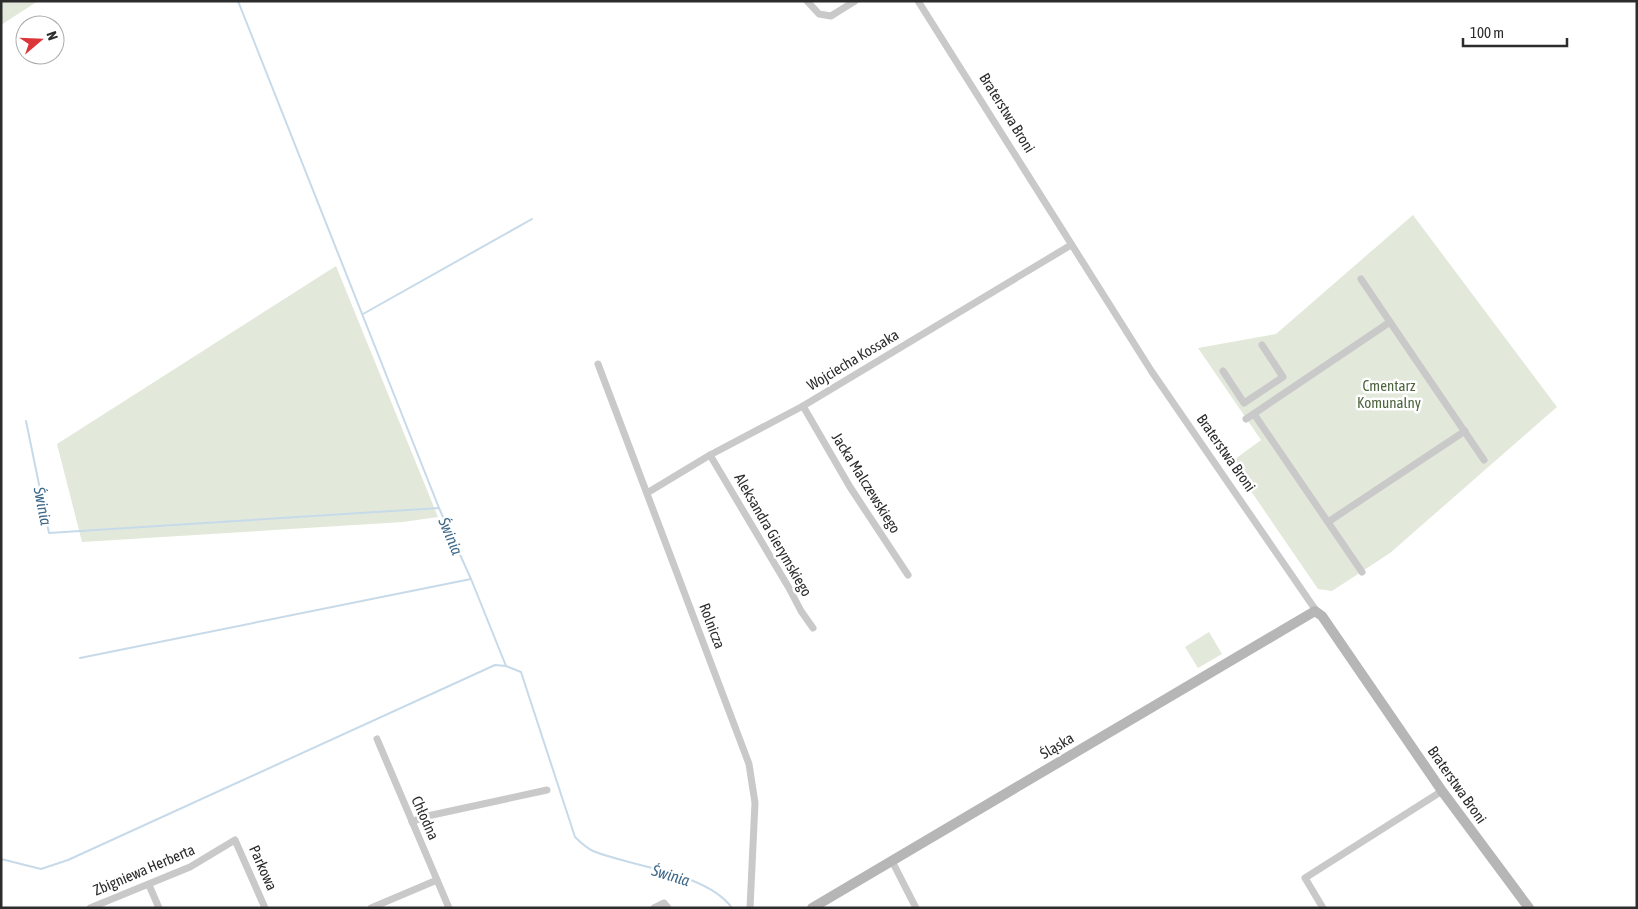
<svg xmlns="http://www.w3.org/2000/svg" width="1638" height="909" font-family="'Asap Condensed',sans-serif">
<rect width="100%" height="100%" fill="#fff"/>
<g fill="#e2e9da">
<path d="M1 1H38L1 25Z"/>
<path d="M1413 215 1557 407 1390 553 1332 591 1318 589 1231 462 1261 440 1198 348 1276 334Z"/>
<path d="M336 266 438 517 403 522 82 542 57 444Z"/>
<path d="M1209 632 1222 654 1198 668 1185 647Z"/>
</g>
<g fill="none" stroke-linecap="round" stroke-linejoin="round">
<g stroke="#c7dae9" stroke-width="2">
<path d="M238 1 439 508"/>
<path d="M363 314 532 219"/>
<path d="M26 421 49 533 439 508 471 579 506 666 521 672 575 837C580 842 587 848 593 851 633 867 707 873 732 908"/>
<path d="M80 658 471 579"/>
<path d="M1 859 41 869 68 860 495 665 506 666"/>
</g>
<g stroke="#c9c9c9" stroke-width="7">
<path d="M807 1 819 14 831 16 855 1"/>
<path d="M918 1 1152 372 1317 612"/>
<path d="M1390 322 1484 460"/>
<path d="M598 364 749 764 755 803 750 908"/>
<path d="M1223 371 1244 403 1283 377 1262 345"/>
<path d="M803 406 850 487 908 575"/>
<path d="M1254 414 1362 572"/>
<path d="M1246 419 1390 322 1361 279"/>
<path d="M710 455 789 588 801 611 813 628"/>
<path d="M647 493 710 455 803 406 1071 245"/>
<path d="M1328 522 1465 431"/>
<path d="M377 739 449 908"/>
<path d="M412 822 423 817 547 790"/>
<path d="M892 861 916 908"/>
<path d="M149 885 159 908"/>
<path d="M90 908 190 867 235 840 265 908"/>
<path d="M371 908 437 880"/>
<path d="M654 908 664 903 668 908"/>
<path d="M1323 908 1305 878 1442 791"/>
</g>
<path stroke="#b6b6b6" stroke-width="10" d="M812 908 1315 611 1322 616 1442 791 1529 908"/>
</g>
<g text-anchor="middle" stroke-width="5" stroke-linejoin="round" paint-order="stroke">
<g font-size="15" fill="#2c2c2c" stroke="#fff">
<text transform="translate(1007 113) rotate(58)" y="5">Braterstwa Broni</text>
<text transform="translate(853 360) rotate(-31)" y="5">Wojciecha Kossaka</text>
<text transform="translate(1226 453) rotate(55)" y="5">Braterstwa Broni</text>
<text transform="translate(866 483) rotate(58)" y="5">Jacka Malczewskiego</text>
<text transform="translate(773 535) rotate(60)" y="5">Aleksandra Gierymskiego</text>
<text transform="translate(712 626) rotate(69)" y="5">Rolnicza</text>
<text transform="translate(1057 746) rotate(-31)" y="5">Śląska</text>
<text transform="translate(1457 785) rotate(55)" y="5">Braterstwa Broni</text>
<text transform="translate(425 818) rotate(66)" y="5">Chłodna</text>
<text transform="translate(263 868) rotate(66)" y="5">Parkowa</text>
<text transform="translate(144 870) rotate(-23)" y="5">Zbigniewa Herberta</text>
</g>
<g font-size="15" fill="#4d653d" stroke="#fff">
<text x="1389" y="391">Cmentarz<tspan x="1389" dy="17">Komunalny</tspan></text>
</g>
<g font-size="16" font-style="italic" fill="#3f6989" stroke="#fff">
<text transform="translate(43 506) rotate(79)" y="6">Świnia</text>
<text transform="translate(451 536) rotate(67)" y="6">Świnia</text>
<text transform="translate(671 875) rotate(17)" y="6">Świnia</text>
</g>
</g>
<rect width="1638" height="909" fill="none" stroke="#2c2c2c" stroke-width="5"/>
<g transform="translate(40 40) rotate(71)"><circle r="24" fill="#ffffff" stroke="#ababab"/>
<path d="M0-4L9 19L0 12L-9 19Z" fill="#db373a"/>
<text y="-8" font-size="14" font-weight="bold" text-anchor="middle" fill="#2c2c2c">N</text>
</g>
<path d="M1463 38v8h104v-8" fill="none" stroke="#2c2c2c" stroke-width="2.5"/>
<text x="1470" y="38" font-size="15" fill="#2c2c2c" stroke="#ffffff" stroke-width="4" paint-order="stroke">100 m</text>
</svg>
